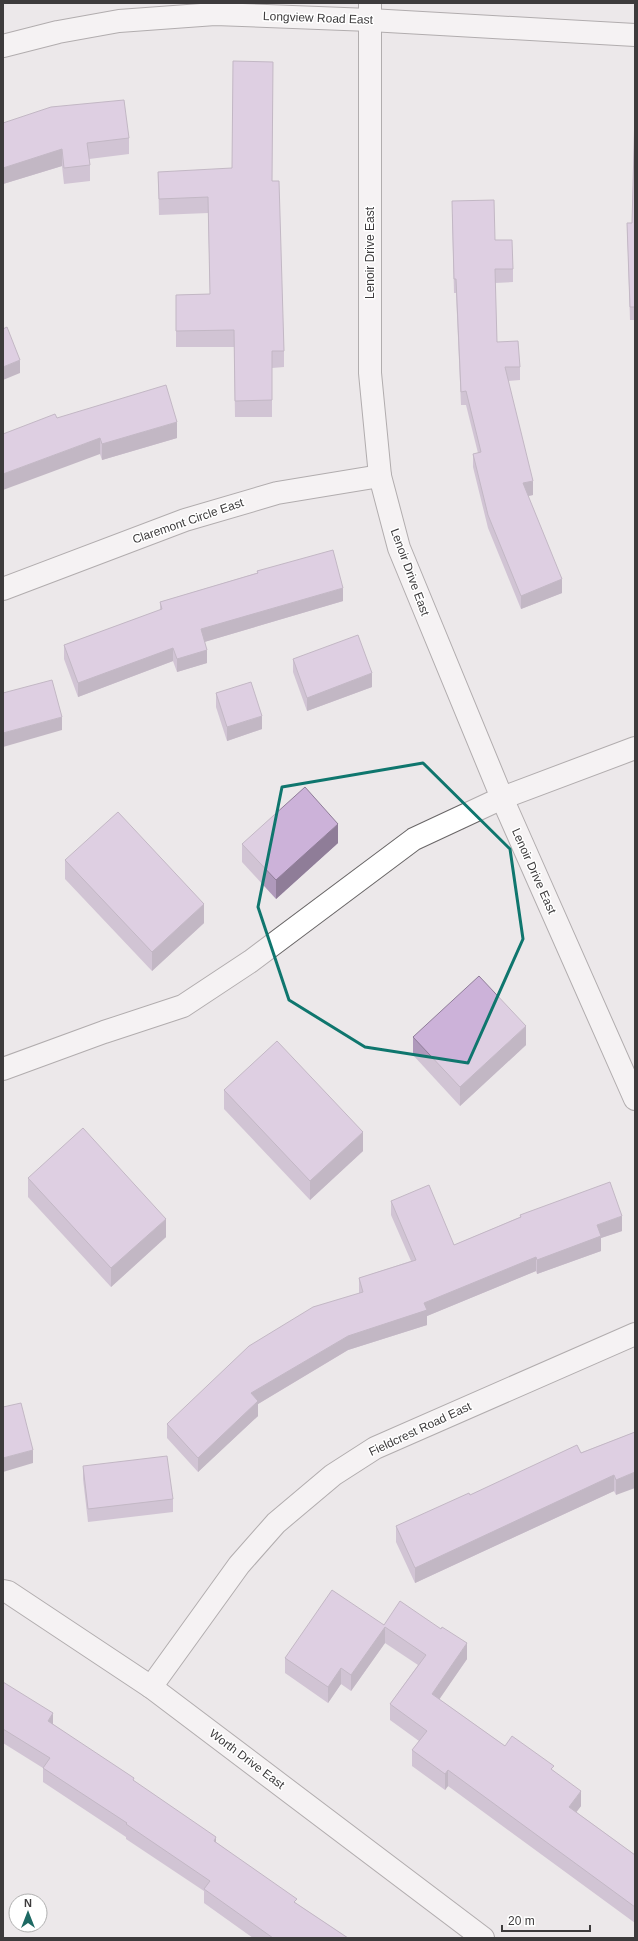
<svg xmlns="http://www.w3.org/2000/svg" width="638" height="1941" font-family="Helvetica,sans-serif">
<rect width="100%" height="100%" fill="#ece8ea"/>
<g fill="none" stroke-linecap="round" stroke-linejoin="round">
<g stroke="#696667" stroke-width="24">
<g id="street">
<path d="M370 3V373L380 476 399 548 502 798 635 1099"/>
<path d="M3 46 58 32 119 21 215 14 370 20 635 35"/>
<path d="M3 589 185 520 277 493 380 476"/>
<path d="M3 1069 104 1032 183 1006 251 961 414 839 502 798 635 748"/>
<path d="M3 1591 8 1592 151 1687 483 1938"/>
<path d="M151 1687 239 1565 276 1523 333 1475 375 1448 635 1334"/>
</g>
</g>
<use href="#street" stroke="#fff" stroke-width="22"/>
</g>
<g fill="#af99bb">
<path d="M635 111V320H630L627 223H632Z"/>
<path d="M3 123 129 138V154L89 159 90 165V181L64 184 62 166 3 184Z"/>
<path d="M158 172 272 181 284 351V367L272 368V417H235L234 347H176V295L210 294 208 213 159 215Z"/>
<path d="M452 214 495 240 513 269V282L495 283 497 342 520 367V380L508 381 533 495 528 496 562 593 521 609 488 528 473 467V454L478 453 466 405H461L456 293H454Z"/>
<path d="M57 418 177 438 102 460 100 454Z"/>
<path d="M257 571 343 601 204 642 207 663 177 672 173 661 78 697 64 659V645L160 610V602L257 573Z"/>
<path d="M293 659 372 687 307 711 293 672Z"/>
<path d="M216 693 262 729 227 741 216 707Z"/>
<path d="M338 843 276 899 242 862V844Z"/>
<path d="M65 860 204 923 152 971 65 879Z"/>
<path d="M413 1037 526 1045 460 1106 413 1055Z"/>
<path d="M224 1090 363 1151 310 1200 224 1109Z"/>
<path d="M28 1178 166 1237 111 1287 28 1197Z"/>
<path d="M391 1201 454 1245 520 1217V1215L622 1231 601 1238V1251L537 1274 536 1271 427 1316V1325L348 1350 258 1404V1416L198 1472 167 1438V1424L359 1294V1278L411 1261 391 1215Z"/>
<path d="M635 1432 616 1495 614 1491 415 1583 396 1542V1526L470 1495Z"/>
<path d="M83 1466 173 1499V1512L88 1522 83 1479Z"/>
<path d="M384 1625 467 1659 439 1699 505 1746 554 1771 581 1806 576 1812 635 1855V1923L448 1786 445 1790 412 1766V1750L419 1741 390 1720V1704L418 1665 385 1643 351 1691 341 1684 328 1703 285 1673V1658Z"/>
<path d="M3 1682 53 1724 134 1781 216 1842 297 1904 348 1938H253L204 1903V1891L126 1839V1837L43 1782V1768L3 1743Z"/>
</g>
<g fill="#8f7d98">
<path d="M62 149V166L3 184V168Z"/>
<path d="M20 360V373L3 380V367Z"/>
<path d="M177 422V438L102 460V444Z"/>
<path d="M100 438V454L3 490V474Z"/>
<path d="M533 481V495L523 497V483Z"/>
<path d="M562 579V593L521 609V596Z"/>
<path d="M343 588V601L201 643V629Z"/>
<path d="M173 648V661L78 697V683Z"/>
<path d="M207 650V663L177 672V659Z"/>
<path d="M372 673V687L307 711V698Z"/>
<path d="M262 716V729L227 741V727Z"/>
<path d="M62 717V730L3 747V733Z"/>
<path d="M338 824V843L276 899V880Z"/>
<path d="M204 904V923L152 971V952Z"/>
<path d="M526 1026V1045L460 1106V1087Z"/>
<path d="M363 1132V1151L310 1200V1181Z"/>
<path d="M622 1216V1231L601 1238V1251L537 1274V1260L597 1225Z"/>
<path d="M166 1219V1237L111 1287V1268Z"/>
<path d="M536 1257V1271L427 1316V1325L348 1350 258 1404V1416L198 1472V1458L251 1393 348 1336 424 1303Z"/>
<path d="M33 1450V1463L3 1472V1458Z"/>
<path d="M635 1472V1488L616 1495V1480Z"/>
<path d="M614 1475V1491L415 1583V1568Z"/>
<path d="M385 1627V1643L351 1691V1675Z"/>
<path d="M467 1643V1659L432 1710V1694Z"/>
<path d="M341 1668V1684L328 1703V1687Z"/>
<path d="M53 1713V1727L48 1721Z"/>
<path d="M448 1770V1786L445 1790V1774Z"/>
<path d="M581 1791V1806L569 1822V1807Z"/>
<path d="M216 1837V1851L214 1841Z"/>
</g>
<g fill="#ccb2d9" stroke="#8f7d98">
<path d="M233 61 273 62 272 181H279L284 351H272V400L235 401 234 330 176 331V295L210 294 208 197 159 199 158 172 232 168Z"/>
<path d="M124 100 129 138 87 143 90 165 64 168 62 149 3 168V123L51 107Z"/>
<path d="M635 111V307H630L627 223H632Z"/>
<path d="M494 200 495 240H512L513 269H495L497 342 518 341 520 367H505L533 481 523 483 562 579 521 596 488 515 473 454 481 452 466 391 461 392 456 279H454L452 201Z"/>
<path d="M7 327 20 360 3 367V329Z"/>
<path d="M166 385 177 422 102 444 100 438 3 474V434L55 414 57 418Z"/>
<path d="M333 550 343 588 201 629 207 650 177 659 173 648 78 683 64 645 162 609 160 602 258 573 257 571Z"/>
<path d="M358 635 372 673 307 698 293 659Z"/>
<path d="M52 680 62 717 3 733V693Z"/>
<path d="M251 682 262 716 227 727 216 693Z"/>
<path d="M305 787 338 824 276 880 242 844Z"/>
<path d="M118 812 204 904 152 952 65 860Z"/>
<path d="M479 976 526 1026 460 1087 413 1037Z"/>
<path d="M277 1041 363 1132 310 1181 224 1090Z"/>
<path d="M83 1128 166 1219 111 1268 28 1178Z"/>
<path d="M610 1182 622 1216 597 1225 601 1236 537 1260 536 1257 424 1303 427 1310 348 1336 251 1393 258 1401 198 1458 167 1424 249 1346 313 1307 363 1292 359 1278 416 1260 391 1201 429 1185 454 1245 521 1217 520 1215Z"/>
<path d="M21 1403 33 1450 3 1458V1407Z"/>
<path d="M635 1432V1472L616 1480 614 1475 415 1568 396 1526 469 1493 470 1495 577 1445 581 1453Z"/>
<path d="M167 1456 173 1499 88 1509 83 1466Z"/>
<path d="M332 1590 384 1625 400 1601 441 1629 442 1627 467 1643 432 1694 505 1746 512 1736 554 1766 551 1769 581 1791 569 1807 635 1855V1907L448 1770 445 1774 412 1750 427 1731 390 1704 426 1655 385 1627 351 1675 341 1668 328 1687 285 1658Z"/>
<path d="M3 1682 53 1713 48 1721 134 1778 133 1780 216 1837 214 1841 297 1899 294 1902 348 1938H273L204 1889 210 1881 126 1824 127 1823 43 1768 50 1758 3 1729Z"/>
</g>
<path d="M0 0H638V1941H0ZM423 763 510 849 523 939 468 1063 365 1047 289 1000 258 907 282 787Z" fill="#ece8ea" fill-opacity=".55" fill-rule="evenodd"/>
<path fill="none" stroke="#0f766e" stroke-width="3" stroke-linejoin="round" d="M423 763 510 849 523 939 468 1063 365 1047 289 1000 258 907 282 787Z"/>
<g text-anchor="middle" stroke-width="3" stroke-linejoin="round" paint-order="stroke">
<g font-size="12" fill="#3d3b3c" stroke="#fff">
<text transform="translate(318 18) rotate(2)" y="4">Longview Road East</text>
<text transform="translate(370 253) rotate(-90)" y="4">Lenoir Drive East</text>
<text transform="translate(188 521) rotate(-19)" y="4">Claremont Circle East</text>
<text transform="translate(410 572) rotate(70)" y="4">Lenoir Drive East</text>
<text transform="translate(534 871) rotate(66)" y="4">Lenoir Drive East</text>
<text transform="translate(420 1429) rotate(-25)" y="4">Fieldcrest Road East</text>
<text transform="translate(247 1759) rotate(37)" y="4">Worth Drive East</text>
</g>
</g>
<rect width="638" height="1941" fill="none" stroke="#3d3b3c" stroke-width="8"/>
<g transform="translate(28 1913)"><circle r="19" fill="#ffffff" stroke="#b1b1b1"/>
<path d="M0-3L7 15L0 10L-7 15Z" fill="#1d6963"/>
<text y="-6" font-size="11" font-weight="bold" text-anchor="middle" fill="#3d3b3c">N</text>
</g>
<path d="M502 1925v6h88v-6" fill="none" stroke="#3d3b3c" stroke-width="2"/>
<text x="508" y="1925" font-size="12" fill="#3d3b3c" stroke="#ffffff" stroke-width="3" paint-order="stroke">20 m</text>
</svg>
